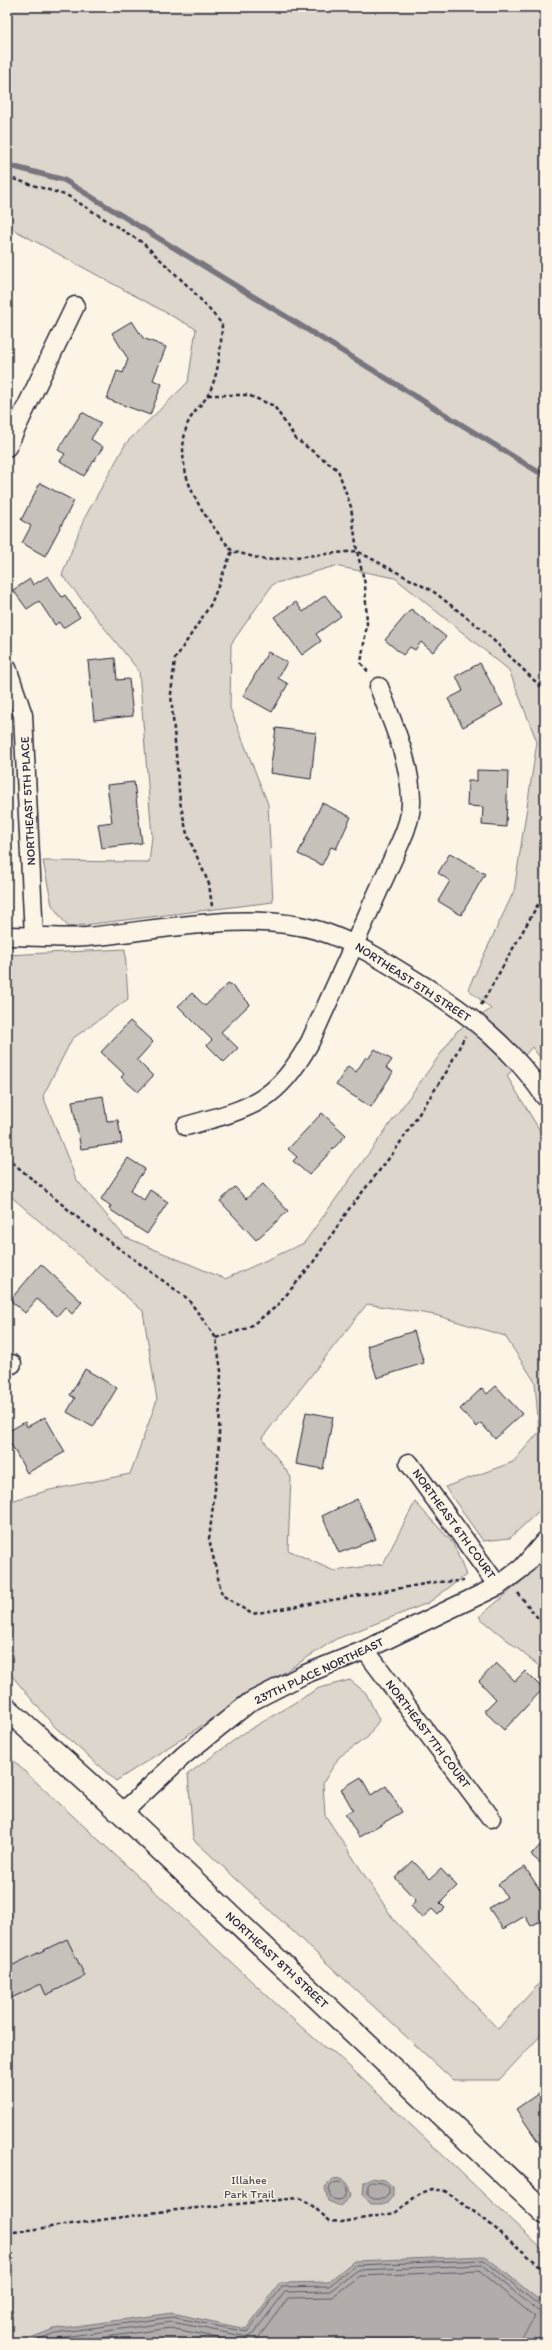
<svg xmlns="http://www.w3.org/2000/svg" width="552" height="2350" font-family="Itim,sans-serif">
<rect width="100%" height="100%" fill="#fcf5e5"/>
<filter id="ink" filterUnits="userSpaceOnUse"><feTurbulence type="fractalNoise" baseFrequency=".025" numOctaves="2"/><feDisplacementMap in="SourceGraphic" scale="8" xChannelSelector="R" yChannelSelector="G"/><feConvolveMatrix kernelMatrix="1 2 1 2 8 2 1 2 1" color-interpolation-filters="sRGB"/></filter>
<g filter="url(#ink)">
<g fill="#dcd6cc" stroke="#7f7c84">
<path d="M7 7H545V1064L532 1047 507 1076 545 1139V1500L540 1510 510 1538 483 1541 445 1487 513 1462 539 1432 535 1382 505 1336 435 1315 367 1304 262 1438 291 1477 288 1550 334 1571 383 1564 415 1502 453 1543 466 1575 428 1603 336 1639 116 1781 54 1726 7 1670V1502L50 1490 130 1474 157 1400 143 1311 7 1193V955L125 949 128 999 72 1039 43 1096 76 1179 125 1237 225 1279 304 1243 457 1031 491 1009 468 989 514 891 537 742 509 670 395 578 335 566 273 584 231 644 230 708 268 804 273 902 68 927 52 905 43 861 149 862 152 836 139 671 62 575 84 519 126 443 188 382 196 329 7 226Z"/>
<path d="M545 1552V1671L479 1617 529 1575Z"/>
<path d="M350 1680 366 1693 379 1720 368 1737 339 1757 323 1783 325 1815 394 1920 498 2029 545 1977V2031L499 2080H453L193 1839 188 1774 244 1733 319 1688Z"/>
<path d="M7 1755 298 2024 324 2047 335 2053 545 2252V2343H7Z"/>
</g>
<g fill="#b2adab" stroke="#78757e">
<path d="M342 2178 348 2184 351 2196 340 2206 328 2201 325 2187 333 2179Z"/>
<path d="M371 2178 385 2180 393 2187V2196L386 2204H371L363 2195 364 2182Z"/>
<path d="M485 2256 545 2305V2329L535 2343H17L54 2329 172 2313 246 2329 280 2283 328 2282 354 2261Z"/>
</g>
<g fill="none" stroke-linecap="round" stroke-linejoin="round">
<g stroke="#5c5a68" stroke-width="1">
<path d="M372 2182 383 2183 389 2188V2194L384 2199H373L368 2194V2185Z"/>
<circle cx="338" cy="2191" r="9"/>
<path d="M28 2343 55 2333 172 2317 247 2332 282 2287 329 2286 356 2265 484 2260 541 2307 545 2308"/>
<path d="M42 2343 56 2338 172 2322 248 2337 253 2334 285 2292 330 2291 358 2270 482 2265 538 2311 545 2313"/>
<path d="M61 2343 171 2328 241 2343"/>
<path d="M250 2343 258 2338 288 2298 332 2297 360 2276 479 2271 535 2317 523 2335 521 2343"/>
</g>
<path stroke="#78757e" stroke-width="5.5" d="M7 165 64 180 545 476"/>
</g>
<g fill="#c6c1bb" stroke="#22223b">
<path d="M132 321 143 338 166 347 153 380 162 384 150 415 107 399 117 371 123 373 128 359 112 333Z"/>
<path d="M82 412 101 423 91 439 103 447 84 476 60 461 65 454 58 450Z"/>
<path d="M40 483 74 501 45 556 22 543 31 526 21 520Z"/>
<path d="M48 576 62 597 65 595 80 617 63 628 59 622 55 625 39 601 27 609 13 590 30 579 33 585Z"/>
<path d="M325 595 341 616 316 634 321 641 302 655 274 617 296 602 303 612Z"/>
<path d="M411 609 446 637 433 652 421 642 415 650 410 647 403 655 385 640Z"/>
<path d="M268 652 287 662 278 678 288 684 272 712 243 696Z"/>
<path d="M115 658 117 680 129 679 133 716 94 720 88 661Z"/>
<path d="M480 663 503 705 463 727 448 699 463 691 456 676Z"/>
<path d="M276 728 316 733 311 779 270 773Z"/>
<path d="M477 770 508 771 506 827 482 825 483 807 467 806 468 781H477Z"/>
<path d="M134 782 142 843 102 848 98 824 112 822 107 785Z"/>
<path d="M322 803 351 817 336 849 331 847 322 865 298 854Z"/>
<path d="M450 853 485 874 461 915 438 901 450 881 438 873Z"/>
<path d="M229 983 250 1004 221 1032 238 1048 224 1062 207 1045 212 1040 178 1006 192 993 205 1006Z"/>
<path d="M130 1021 153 1042 137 1060 153 1076 138 1092 121 1077 124 1074 101 1052Z"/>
<path d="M375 1049 392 1060 386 1068 393 1072 371 1107 336 1085 348 1066 356 1072 366 1057 368 1059Z"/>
<path d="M103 1096 107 1121 118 1120 122 1143 81 1149 72 1101Z"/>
<path d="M322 1113 346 1135 309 1175 293 1161 297 1157 288 1149Z"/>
<path d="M128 1158 145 1169 130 1191 144 1200 150 1190 168 1202 147 1234 109 1209 111 1206 101 1199Z"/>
<path d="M263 1184 288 1211 256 1240 220 1201 235 1187 246 1199Z"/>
<path d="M41 1264 82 1302 72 1314 65 1307 57 1316 37 1299 25 1313 10 1300Z"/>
<path d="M414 1331 424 1363 377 1378 367 1346Z"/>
<path d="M85 1369 117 1388 93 1427 67 1412 75 1398 70 1395Z"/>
<path d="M496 1386 522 1414 495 1439 481 1423 477 1427 460 1409 482 1388 487 1394Z"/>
<path d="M306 1412 333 1417 323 1469 296 1464Z"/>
<path d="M45 1417 65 1452 27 1473 7 1437V1432L25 1422 27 1427Z"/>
<path d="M357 1499 376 1539 339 1553 322 1516Z"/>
<path d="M496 1663 515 1681 525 1671 543 1689 504 1730 484 1711 496 1699 479 1681Z"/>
<path d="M361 1777 371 1795 386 1786 402 1812 359 1837 345 1814 353 1810 341 1789Z"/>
<path d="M545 1840V1867L531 1855Z"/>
<path d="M413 1861 430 1879 441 1869 457 1886 440 1903 445 1908 438 1915 432 1909 422 1918 411 1906 416 1900 395 1878Z"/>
<path d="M525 1867 545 1898V1917L531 1926 525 1916 503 1929 489 1908 507 1897 498 1884Z"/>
<path d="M67 1939 85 1976 46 1995 41 1984 7 2000V1957L11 1966Z"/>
<path d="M545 2089V2148L543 2149 516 2109Z"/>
</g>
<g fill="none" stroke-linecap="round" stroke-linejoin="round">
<g stroke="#22223b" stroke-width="21">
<g id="street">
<path d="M7 447 75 306"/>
<path d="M7 668 23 715 34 936"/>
<path d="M7 936C33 936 60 939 86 937 158 931 249 909 320 931 358 943 390 965 424 986 472 1016 514 1050 545 1097"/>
<path d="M186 1126C251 1108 275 1104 310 1042L400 843C406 830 412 814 411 799 410 760 392 722 379 687"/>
<path d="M7 1364H12"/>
<path d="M409 1463 498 1586"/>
<path d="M365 1650 491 1818"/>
<path d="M122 1813 184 1755 250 1702 303 1675 365 1650 498 1586 522 1568 545 1541"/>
</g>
</g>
<g stroke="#22223b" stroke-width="25">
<path id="secondary" d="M7 1709 122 1813 545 2213"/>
</g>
<g stroke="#22223b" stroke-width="2.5" stroke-dasharray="4 3" stroke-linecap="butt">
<path d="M7 177 68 196 143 243 192 290 222 324C221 348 219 374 208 395 202 405 191 414 187 425 172 476 203 514 232 551L265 560 357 551 434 592 484 631 545 691"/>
<path d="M208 395H248L274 406 296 439 338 470 351 507 357 551 365 584 367 624 361 663 369 673"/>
<path d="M212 906 209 884 187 834 180 802 171 694 175 659 211 604 232 551"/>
<path d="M481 1005 545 892"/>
<path d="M7 1158 83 1222 188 1299 216 1338 221 1371 218 1464 209 1539 222 1595 252 1614 436 1582 464 1581"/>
<path d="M216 1338 248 1328 277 1306 312 1264 349 1209 394 1152 447 1071 465 1036"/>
<path d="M518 1593 545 1627"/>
<path d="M7 2233 166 2211 299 2198 309 2203 330 2221 342 2222 395 2213 419 2194 432 2189 445 2191 484 2219 545 2270"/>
</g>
<use href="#street" stroke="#fcf5e5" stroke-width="18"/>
<use href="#secondary" stroke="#fcf5e5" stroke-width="22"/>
</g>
</g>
<g text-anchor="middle" stroke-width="3" stroke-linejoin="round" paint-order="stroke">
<g font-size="12" fill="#22223b" stroke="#fcf5e5">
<text transform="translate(28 801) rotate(-93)" y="4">NORTHEAST 5TH PLACE</text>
<text transform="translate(413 982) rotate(33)" y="4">NORTHEAST 5TH STREET</text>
<text transform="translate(454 1524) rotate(54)" y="4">NORTHEAST 6TH COURT</text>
<text transform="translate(319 1671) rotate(-25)" y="4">237TH PLACE NORTHEAST</text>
<text transform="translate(428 1734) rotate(53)" y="4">NORTHEAST 7TH COURT</text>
<text transform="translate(277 1960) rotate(43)" y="4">NORTHEAST 8TH STREET</text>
</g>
<g font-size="12" fill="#504f5f" stroke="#fcf5e5">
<text x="249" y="2184">Illahee<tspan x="249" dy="14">Park Trail</tspan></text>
</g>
</g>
<rect width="552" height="2350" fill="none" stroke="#fcf5e5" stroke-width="24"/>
<rect x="12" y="12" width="528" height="2326" fill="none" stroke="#22223b" stroke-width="1.5" filter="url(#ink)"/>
</svg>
